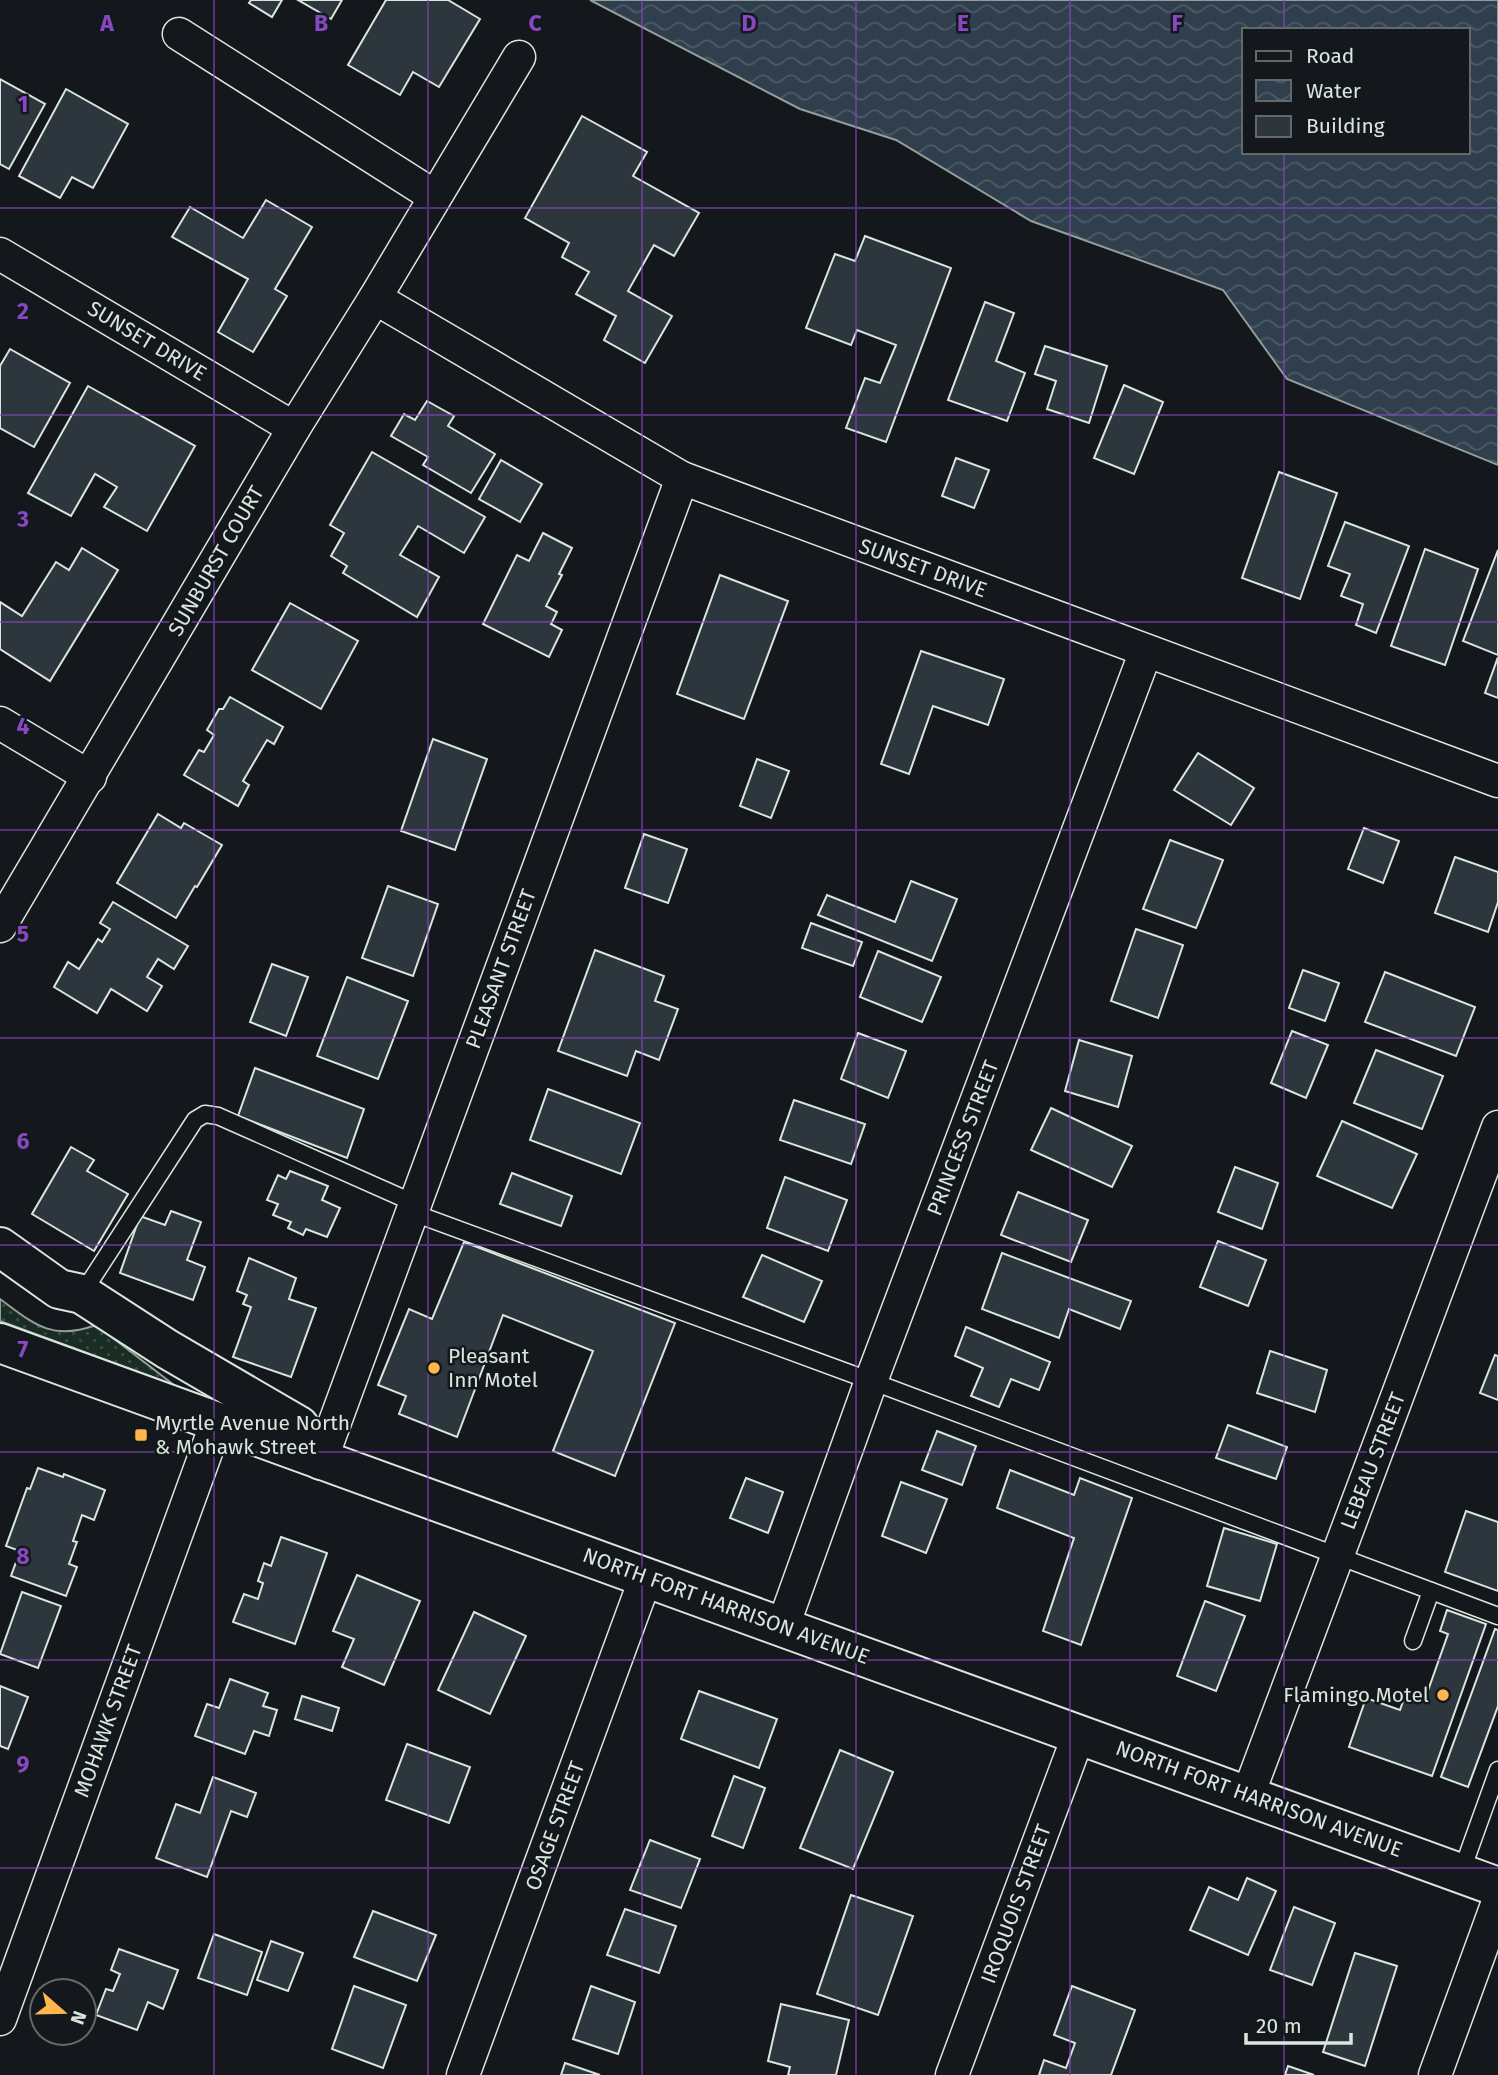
<svg xmlns="http://www.w3.org/2000/svg" width="1498" height="2075" font-family="'Fira Sans',sans-serif">
<defs>
<pattern id="park-dots" width="8" height="8" patternUnits="userSpaceOnUse" patternTransform="scale(1.75)"><rect width="8" height="8" fill="#1a2d24"/><path d="M2 2h.1M6 6h.1" fill="none" stroke="#3b4b43" stroke-width="1.8" stroke-linecap="round"/></pattern>
<pattern id="water-waves" width="16" height="10" patternUnits="userSpaceOnUse" patternTransform="scale(1.75)"><rect width="16" height="10" fill="#2f3f4d"/><path d="M0 5q4-4 8 0t8 0" fill="none" stroke="#4c5b66"/></pattern>
</defs>
<rect width="100%" height="100%" fill="#14181c"/>
<path fill="url(#park-dots)" stroke="#939e99" stroke-width="2" d="M0 1299C35 1325 52 1341 96 1325L174 1385 0 1321Z"/>
<path fill="url(#water-waves)" stroke="#939e99" stroke-width="2" fill-rule="evenodd" d="M590 0H1498V465L1287 379 1223 290 1031 221 896 140 800 109ZM1244 30H1468V152H1244Z"/>
<g fill="#2c363c" stroke="#d8e6dc" stroke-width="2">
<path d="M251 0H282L272 17 249 3Z"/>
<path d="M298 0H342L331 19Z"/>
<path d="M386 0H448L480 19 439 87 413 72 400 95 348 65Z"/>
<path d="M0 79 45 104 9 169 0 164Z"/>
<path d="M66 89 128 124 93 188 72 177 60 198 19 176Z"/>
<path d="M582 116 647 152 633 176 699 213 674 256 654 245 628 291 672 316 645 363 604 340 616 316 576 294 589 272 562 257 569 243 525 218Z"/>
<path d="M266 200 312 227 275 289 287 296 253 352 218 332 248 279 172 237 190 207 243 238Z"/>
<path d="M865 236 951 268 886 442 846 428 865 378 880 383 896 345 857 330 851 345 806 328 835 254 855 261Z"/>
<path d="M985 302 1014 313 996 361 1025 373 1007 421 948 400Z"/>
<path d="M1045 346 1107 366 1089 423 1047 409 1056 381 1035 374Z"/>
<path d="M10 349 70 383 34 447 0 428V366Z"/>
<path d="M1124 385 1163 402 1134 474 1094 458Z"/>
<path d="M88 386 195 446 147 531 104 507 117 487 95 474 71 516 28 493Z"/>
<path d="M427 401 454 416 448 426 495 454 471 493 423 465 428 457 391 436 404 414 415 420Z"/>
<path d="M372 452 485 517 464 553 418 526 400 555 439 577 417 617 343 573 347 566 331 556 344 533 330 525Z"/>
<path d="M956 458 989 470 974 508 942 496Z"/>
<path d="M501 460 542 484 520 522 479 499Z"/>
<path d="M1279 472 1337 493 1300 599 1242 578Z"/>
<path d="M1345 522 1409 546 1376 633 1356 625 1363 604 1341 596 1350 574 1328 566Z"/>
<path d="M543 533 572 548 559 574 562 575 546 606 557 612 551 624 562 630 549 657 483 624 517 555 529 561Z"/>
<path d="M82 548 118 570 50 681 0 649V602L22 616 56 562 69 570Z"/>
<path d="M1425 549 1478 569 1445 665 1391 646Z"/>
<path d="M1498 550V655L1463 641Z"/>
<path d="M720 575 788 601 744 719 677 694Z"/>
<path d="M290 603 358 641 321 709 252 670Z"/>
<path d="M921 651 1004 679 988 725 933 706 909 774 881 764Z"/>
<path d="M1498 657V698L1485 693Z"/>
<path d="M230 697 283 727 274 744 267 740 243 781 249 785 238 806 184 775 199 750 204 752 214 735 207 730 219 709H223Z"/>
<path d="M433 739 487 759 455 850 401 831Z"/>
<path d="M1198 753 1254 788 1231 825 1174 790Z"/>
<path d="M757 759 789 771 771 818 740 806Z"/>
<path d="M158 814 181 828 184 823 222 845 197 887 195 886 176 918 117 883Z"/>
<path d="M1364 828 1399 841 1383 883 1348 869Z"/>
<path d="M644 834 687 849 668 903 625 888Z"/>
<path d="M1170 840 1223 860 1196 928 1143 909Z"/>
<path d="M1455 857 1498 872V902L1488 932 1435 913Z"/>
<path d="M911 881 957 899 932 961 818 915 827 895 895 922Z"/>
<path d="M388 886 438 904 413 976 362 958Z"/>
<path d="M113 902 188 946 174 969 158 959 147 977 162 986 147 1011 111 989 97 1013 54 987 68 962 79 969 98 939 102 942 110 929 100 923Z"/>
<path d="M811 923 862 942 853 966 802 948Z"/>
<path d="M1136 929 1183 945 1158 1018 1111 1001Z"/>
<path d="M595 950 664 976 655 1001 678 1009 659 1060 636 1051 627 1076 558 1051Z"/>
<path d="M878 951 941 977 922 1022 860 997Z"/>
<path d="M272 964 308 977 286 1036 250 1022Z"/>
<path d="M1303 970 1339 983 1325 1021 1289 1008Z"/>
<path d="M1385 972 1475 1007 1456 1056 1365 1022Z"/>
<path d="M347 977 408 1001 378 1079 317 1056Z"/>
<path d="M1292 1031 1328 1045 1306 1098 1271 1083Z"/>
<path d="M858 1033 906 1051 888 1098 841 1079Z"/>
<path d="M1079 1040 1132 1056 1118 1107 1065 1091Z"/>
<path d="M1376 1050 1443 1076 1422 1129 1354 1103Z"/>
<path d="M255 1068 364 1109 347 1158 238 1116Z"/>
<path d="M548 1089 640 1123 621 1174 530 1140Z"/>
<path d="M794 1100 865 1124 851 1164 780 1140Z"/>
<path d="M1051 1108 1132 1146 1112 1187 1031 1150Z"/>
<path d="M1342 1121 1417 1154 1392 1208 1317 1176Z"/>
<path d="M71 1147 94 1160 87 1171 128 1194 94 1251 32 1214Z"/>
<path d="M1235 1167 1278 1183 1262 1229 1218 1212Z"/>
<path d="M290 1171 328 1186 322 1200 340 1208 327 1237 306 1229 303 1235 288 1228 291 1222 273 1215 278 1204 267 1200 278 1175 286 1179Z"/>
<path d="M512 1173 572 1196 561 1226 500 1204Z"/>
<path d="M785 1177 847 1200 828 1251 767 1228Z"/>
<path d="M1018 1192 1088 1220 1071 1262 1001 1235Z"/>
<path d="M171 1211 201 1222 187 1260 205 1267 193 1300 120 1273 140 1216 165 1225Z"/>
<path d="M1218 1241 1266 1260 1248 1306 1200 1287Z"/>
<path d="M464 1242 675 1323 615 1476 553 1451 593 1351 503 1315 457 1437 399 1414 406 1396 378 1385 409 1309 432 1319Z"/>
<path d="M1002 1253 1131 1301 1120 1329 1069 1309 1059 1338 982 1309Z"/>
<path d="M762 1255 822 1281 804 1322 743 1297Z"/>
<path d="M249 1258 296 1278 289 1299 316 1308 291 1377 233 1357 251 1307 243 1304 247 1295 237 1291Z"/>
<path d="M966 1327 1050 1362 1039 1390 1011 1379 999 1407 971 1396 983 1368 955 1356Z"/>
<path d="M1270 1351 1327 1370 1315 1412 1257 1393Z"/>
<path d="M1495 1355 1498 1356V1400L1480 1393Z"/>
<path d="M1228 1425 1287 1447 1276 1479 1216 1458Z"/>
<path d="M937 1431 976 1446 962 1485 922 1470Z"/>
<path d="M38 1468 63 1477 64 1474 105 1490 94 1520 82 1515 73 1541 77 1542 69 1564 77 1567 66 1596 11 1576 20 1551 6 1546 27 1488 30 1489Z"/>
<path d="M1010 1470 1074 1495 1080 1478 1132 1498 1081 1645 1043 1631 1074 1538 997 1508Z"/>
<path d="M746 1478 783 1492 768 1533 730 1518Z"/>
<path d="M901 1482 947 1499 926 1553 882 1536Z"/>
<path d="M1466 1511 1498 1522V1591L1445 1572Z"/>
<path d="M1224 1528 1277 1544 1260 1601 1207 1586Z"/>
<path d="M281 1537 327 1553 295 1644 233 1622 244 1594 258 1599 263 1583 258 1581 264 1563 271 1566Z"/>
<path d="M357 1575 420 1601 384 1685 342 1667 354 1639 333 1631Z"/>
<path d="M22 1592 61 1606 38 1668 0 1654Z"/>
<path d="M1205 1601 1245 1616 1216 1691 1177 1676Z"/>
<path d="M1447 1610 1486 1624 1432 1776 1349 1747 1366 1698 1400 1710 1406 1693 1425 1699 1448 1634 1440 1631Z"/>
<path d="M474 1612 526 1636 490 1714 438 1690Z"/>
<path d="M1495 1629 1498 1630V1706L1468 1787 1441 1777Z"/>
<path d="M230 1679 268 1693 263 1706 277 1710 269 1736 254 1731 245 1754 195 1736 207 1704 219 1708Z"/>
<path d="M0 1686 28 1697 8 1749 0 1746Z"/>
<path d="M699 1691 777 1719 759 1768 681 1739Z"/>
<path d="M302 1696 339 1708 332 1731 295 1719Z"/>
<path d="M407 1744 470 1767 449 1823 386 1800Z"/>
<path d="M840 1750 893 1772 853 1869 800 1848Z"/>
<path d="M734 1776 765 1788 743 1848 712 1836Z"/>
<path d="M213 1777 256 1793 247 1817 231 1811 207 1877 156 1858 176 1804 200 1813Z"/>
<path d="M650 1840 700 1859 681 1908 630 1890Z"/>
<path d="M1247 1878 1276 1891 1248 1955 1190 1930 1209 1887 1238 1900Z"/>
<path d="M851 1895 913 1916 878 2015 817 1994Z"/>
<path d="M1294 1907 1335 1923 1312 1985 1270 1970Z"/>
<path d="M625 1909 676 1926 659 1973 607 1955Z"/>
<path d="M373 1911 436 1935 417 1981 354 1957Z"/>
<path d="M214 1934 262 1952 247 1995 198 1978Z"/>
<path d="M271 1941 303 1953 288 1991 257 1980Z"/>
<path d="M119 1949 178 1970 163 2009 148 2002 137 2030 96 2015 106 1989 113 1991 120 1974 111 1970Z"/>
<path d="M1355 1953 1397 1966 1365 2066 1323 2052Z"/>
<path d="M354 1986 406 2005 383 2068 332 2049Z"/>
<path d="M591 1986 635 2002 618 2054 573 2039Z"/>
<path d="M1072 1986 1135 2010 1111 2075H1039L1044 2060 1066 2068 1075 2043 1054 2035Z"/>
<path d="M781 2004 849 2020 836 2075H788L790 2067 768 2061Z"/>
<path d="M565 2063 600 2075H561Z"/>
<path d="M1288 2066 1314 2075H1285Z"/>
</g>
<g fill="none" stroke-linecap="round" stroke-linejoin="round">
<g stroke="#d8e6dc" stroke-width="19">
<g id="service">
<path d="M411 1212 871 1381 1498 1616"/>
<path d="M82 1294 195 1120 205 1114 218 1116 414 1203"/>
<path d="M1413 1641 1431 1591"/>
<path d="M1461 1873 1498 1770"/>
</g>
</g>
<g stroke="#d8e6dc" stroke-width="35">
<g id="minor">
<path d="M179 34 434 196"/>
<path d="M0 254 294 428"/>
<path d="M375 298 682 478 1498 781"/>
<path d="M0 723 90 777"/>
<path d="M0 926 294 428 375 298 519 57"/>
<path d="M321 1460 682 478"/>
<path d="M783 1626 871 1381 1146 651"/>
<path d="M1248 1795 1498 1127"/>
<path d="M0 2019 217 1422"/>
<path d="M463 2075 646 1577"/>
<path d="M952 2075 1079 1734"/>
<path d="M1435 2075 1498 1902"/>
</g>
</g>
<g stroke="#d8e6dc" stroke-width="42">
<path id="tertiary" d="M0 1247 59 1289 82 1294 167 1349 299 1426 321 1460"/>
</g>
<g stroke="#d8e6dc" stroke-width="42">
<path id="secondary" d="M0 1343 1498 1887"/>
</g>
<use href="#service" stroke="#14181c" stroke-width="16"/>
<use href="#minor" stroke="#14181c" stroke-width="32"/>
<use href="#tertiary" stroke="#14181c" stroke-width="38"/>
<use href="#secondary" stroke="#14181c" stroke-width="38"/>
</g>
<path fill="none" stroke="#8948c3" stroke-width="2" stroke-opacity="0.55" d="M214 0V2075M428 0V2075M642 0V2075M856 0V2075M1070 0V2075M1284 0V30M1284 152V2075M0 208H1498M0 415H1498M0 622H1498M0 830H1498M0 1038H1498M0 1245H1498M0 1452H1498M0 1660H1498M0 1868H1498"/>
<g fill="#ffb74d" stroke="#14181c" stroke-width="2.5">
<circle cx="434" cy="1368" r="7"/>
<rect x="134" y="1428" width="14" height="14" rx="3.5"/>
<circle cx="1443" cy="1695" r="7"/>
</g>
<g text-anchor="middle" stroke-width="5" stroke-linejoin="round" paint-order="stroke">
<g font-size="21" fill="#d8e6dc" stroke="#14181c">
<text transform="translate(147 341) rotate(31)" y="7">SUNSET DRIVE</text>
<text transform="translate(216 561) rotate(-60)" y="7">SUNBURST COURT</text>
<text transform="translate(923 568) rotate(20)" y="7">SUNSET DRIVE</text>
<text transform="translate(501 969) rotate(-70)" y="7">PLEASANT STREET</text>
<text transform="translate(963 1138) rotate(-69)" y="7">PRINCESS STREET</text>
<text transform="translate(1373 1461) rotate(-69)" y="7">LEBEAU STREET</text>
<text transform="translate(726 1606) rotate(20)" y="7">NORTH FORT HARRISON AVENUE</text>
<text transform="translate(108 1721) rotate(-70)" y="7">MOHAWK STREET</text>
<text transform="translate(1259 1799) rotate(20)" y="7">NORTH FORT HARRISON AVENUE</text>
<text transform="translate(555 1826) rotate(-70)" y="7">OSAGE STREET</text>
<text transform="translate(1016 1904) rotate(-70)" y="7">IROQUOIS STREET</text>
</g>
<g font-size="21" fill="#d8e6dc" stroke="#14181c" text-anchor="start">
<text x="448" y="1363">Pleasant<tspan x="448" dy="24">Inn Motel</tspan></text>
<text x="155" y="1430">Myrtle Avenue North<tspan x="155" dy="24">&amp; Mohawk Street</tspan></text>
<text x="1429" y="1702" text-anchor="end">Flamingo Motel</text>
</g>
</g>
<g font-size="23" text-anchor="middle" font-weight="bold" fill="#8948c3" stroke="#14181c" stroke-width="5" stroke-linejoin="round" paint-order="stroke">
<text x="107" y="31">A</text>
<text x="321" y="31">B</text>
<text x="535" y="31">C</text>
<text x="749" y="31">D</text>
<text x="963" y="31">E</text>
<text x="1177" y="31">F</text>
<text x="23" y="112">1</text>
<text x="23" y="319">2</text>
<text x="23" y="527">3</text>
<text x="23" y="734">4</text>
<text x="23" y="942">5</text>
<text x="23" y="1149">6</text>
<text x="23" y="1357">7</text>
<text x="23" y="1564">8</text>
<text x="23" y="1772">9</text>
</g>
<rect x="1242" y="28" width="228" height="126" fill="#14181c" stroke="#626a69" stroke-width="2"/>
<rect x="1256" y="51" width="35" height="10" fill="#14181c" stroke="#626a69" stroke-width="2"/>
<text x="1306" y="63" font-size="21" fill="#d8e6dc">Road</text>
<rect x="1256" y="80" width="35" height="21" fill="url(#water-waves)" stroke="#626a69" stroke-width="2"/>
<text x="1306" y="98" font-size="21" fill="#d8e6dc">Water</text>
<rect x="1256" y="116" width="35" height="21" fill="#2c363c" stroke="#626a69" stroke-width="2"/>
<text x="1306" y="133" font-size="21" fill="#d8e6dc">Building</text>
<g transform="translate(63 2012) rotate(110)"><circle r="33" fill="#14181c" stroke="#626a69" stroke-width="2"/>
<path d="M0-5L12 26L0 18L-12 26Z" fill="#ffb74d"/>
<text y="-10" font-size="19" font-weight="bold" text-anchor="middle" fill="#d8e6dc">N</text>
</g>
<path d="M1246 2033v10h105v-10" fill="none" stroke="#d8e6dc" stroke-width="3.5"/>
<text x="1256" y="2033" font-size="21" fill="#d8e6dc" stroke="#14181c" stroke-width="5" paint-order="stroke">20 m</text>
</svg>
